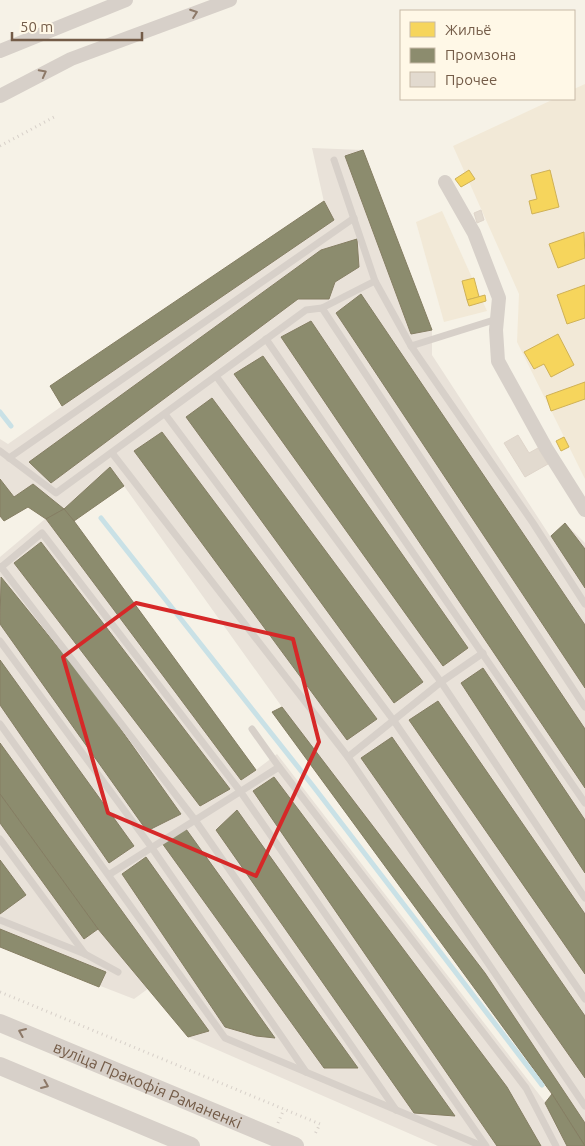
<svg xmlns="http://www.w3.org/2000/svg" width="585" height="1146" font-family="Ubuntu,sans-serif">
<rect width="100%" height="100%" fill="#f6f2e7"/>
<g fill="#f2e9d7">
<path d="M585 84V479L517 342 519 294 453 146 554 99H574V89Z"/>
<path d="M442 211 487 311 444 322 416 222Z"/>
</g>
<path fill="#e9e2d9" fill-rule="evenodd" d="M312 148 363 150 432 330V355L550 536 565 523 585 543V1146H438L188 1037 149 988 134 999 0 947V557L45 519 28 507 4 521 0 516V439L8 444 62 406 324 202ZM124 486 282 707 272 712 552 1094 545 1102 277 754 256 770 74 521Z"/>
<g fill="#f6d55c" stroke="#cfb156">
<path d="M469 170 475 179 461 187 455 179Z"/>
<path d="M550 170 559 207 532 214 529 201 537 199 531 175Z"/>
<path d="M584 232 585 258 558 268 549 244Z"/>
<path d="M474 278 479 297 467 300 462 281Z"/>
<path d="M585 285V318L567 324 557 295Z"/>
<path d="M485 295 486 301 469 306 467 300Z"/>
<path d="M558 334 574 365 551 377 544 364 534 369 524 352Z"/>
<path d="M585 382V399L551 411 546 396Z"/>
<path d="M564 437 569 447 561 451 556 441Z"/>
</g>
<g fill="#8c8c6e" stroke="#857e63">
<path d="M363 150 432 330 411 334 345 156Z"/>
<path d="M324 201 334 220 62 406 50 386Z"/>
<path d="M357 239 359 267 335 282 329 299H298L51 483 29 462 321 250Z"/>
<path d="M361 294 585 625V688L336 313Z"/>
<path d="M311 321 585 729V788L281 337Z"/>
<path d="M263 356 468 648 443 666 234 374Z"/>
<path d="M212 398 423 682 394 703 186 417Z"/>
<path d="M162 432 377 719 347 740 134 451Z"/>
<path d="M110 467 124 486 74 521 64 509Z"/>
<path d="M0 479 14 497 33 484 64 509 46 519 28 507 4 521 0 516Z"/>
<path d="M64 509 74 521 256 770 241 780 46 519Z"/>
<path d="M565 523 585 549V588L551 536Z"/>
<path d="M41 542 230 789 200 806 14 563Z"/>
<path d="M1 577 95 693 181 814 147 831 0 624Z"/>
<path d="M0 660 134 846 109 863 0 705Z"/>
<path d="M483 668 585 820V873L461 683Z"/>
<path d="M438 701 585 914V974L409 720Z"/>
<path d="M282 707 485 973 585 1123V1146L552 1094 272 712Z"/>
<path d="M392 737 585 1016V1078L361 758Z"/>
<path d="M0 743 209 1031 188 1037 98 929 0 794Z"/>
<path d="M274 777 507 1087 541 1146H497L253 791Z"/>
<path d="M0 794 98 929 84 939 0 823Z"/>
<path d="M237 810 455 1116 414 1113 216 830Z"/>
<path d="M186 829 358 1068H324L162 843Z"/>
<path d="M146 857 275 1038 256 1036 225 1027 122 874Z"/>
<path d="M0 860 26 895 0 914Z"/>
<path d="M0 929 106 972 99 987 0 947Z"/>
<path d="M552 1094 585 1146H567L545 1103Z"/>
</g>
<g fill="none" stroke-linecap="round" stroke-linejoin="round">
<g stroke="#c9e1e6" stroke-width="5">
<path d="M0 412 11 426"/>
<path d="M101 518 313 786 542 1085"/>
</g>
</g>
<g fill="#e2dacf" stroke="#dfd5ca">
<path d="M481 210 484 220 477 223 474 213Z"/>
<path d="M518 435 529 453 538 448 548 464 525 477 504 443Z"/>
</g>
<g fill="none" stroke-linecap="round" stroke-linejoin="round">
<g stroke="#d7d0c9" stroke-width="3" stroke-dasharray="1 4" stroke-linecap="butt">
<path d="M0 146 56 116"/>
<path d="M0 992 320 1124 315 1134"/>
<path d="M278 1123 284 1109"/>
</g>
<g stroke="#d7d0c9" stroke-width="7">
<path d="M334 160 375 281 411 346 533 523 585 604"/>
<path d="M322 308 375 281"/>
<path d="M266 339 585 803"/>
<path d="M411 346 497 319"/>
<path d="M216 376 441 682 585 898"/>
<path d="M165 414 394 721 585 999"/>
<path d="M0 451 56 493 306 310 322 308 585 707"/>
<path d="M112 453 348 757 585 1106"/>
<path d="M9 458 354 218"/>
<path d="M1 567 195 820 396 1110"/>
<path d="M0 568 42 533 240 791 486 1146"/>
<path d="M0 641 152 848 306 1072"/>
<path d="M0 724 225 1038 482 1146"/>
<path d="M252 729 279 767"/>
<path d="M348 757 441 682 483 653"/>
<path d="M0 839 85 954"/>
<path d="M110 874 279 767 526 1088 556 1146"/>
<path d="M0 920 85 954 118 972"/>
</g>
<g stroke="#d7d0c9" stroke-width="14">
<path d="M0 51 126 0"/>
<path d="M0 96 71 59 230 0"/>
<path d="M445 182 474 233 499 298 496 330 498 361 546 448 585 510"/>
</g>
<g stroke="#d7d0c9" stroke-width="18">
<path id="s1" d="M0 1023 295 1146"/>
<path d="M0 1066 191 1146"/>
</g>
</g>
<defs><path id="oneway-chevron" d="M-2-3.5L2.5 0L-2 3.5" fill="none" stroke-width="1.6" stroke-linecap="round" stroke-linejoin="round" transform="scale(1.25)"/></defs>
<g stroke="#8d7968">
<use href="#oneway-chevron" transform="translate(194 13) rotate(-20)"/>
<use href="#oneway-chevron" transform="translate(43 73) rotate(-28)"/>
<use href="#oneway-chevron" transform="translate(22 1032) rotate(-157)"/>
<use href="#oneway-chevron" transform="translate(45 1085) rotate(23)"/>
</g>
<path fill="none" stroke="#d62828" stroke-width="4" stroke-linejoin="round" d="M136 603 293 639 319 742 256 876 108 813 63 657Z"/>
<g text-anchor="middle" stroke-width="5" stroke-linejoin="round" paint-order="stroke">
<g font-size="16" fill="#745c48" stroke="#fff8e7">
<text dy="6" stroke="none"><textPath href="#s1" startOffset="160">вуліца Пракофія Раманенкі</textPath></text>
</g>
</g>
<rect x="400" y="10" width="175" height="90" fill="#fff8e7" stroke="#c7baa7"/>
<rect x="410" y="22" width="25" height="15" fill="#f6d55c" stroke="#c7baa7"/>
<text x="445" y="35" font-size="15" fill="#745c48">Жильё</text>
<rect x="410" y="48" width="25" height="15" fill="#8c8c6e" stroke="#c7baa7"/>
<text x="445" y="60" font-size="15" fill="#745c48">Промзона</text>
<rect x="410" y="72" width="25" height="15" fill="#e2dacf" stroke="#c7baa7"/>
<text x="445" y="85" font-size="15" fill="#745c48">Прочее</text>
<path d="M12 32v8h130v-8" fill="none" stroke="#745c48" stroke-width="2.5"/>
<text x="20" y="32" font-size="15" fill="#745c48" stroke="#fff8e7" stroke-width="4" paint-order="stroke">50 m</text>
</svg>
